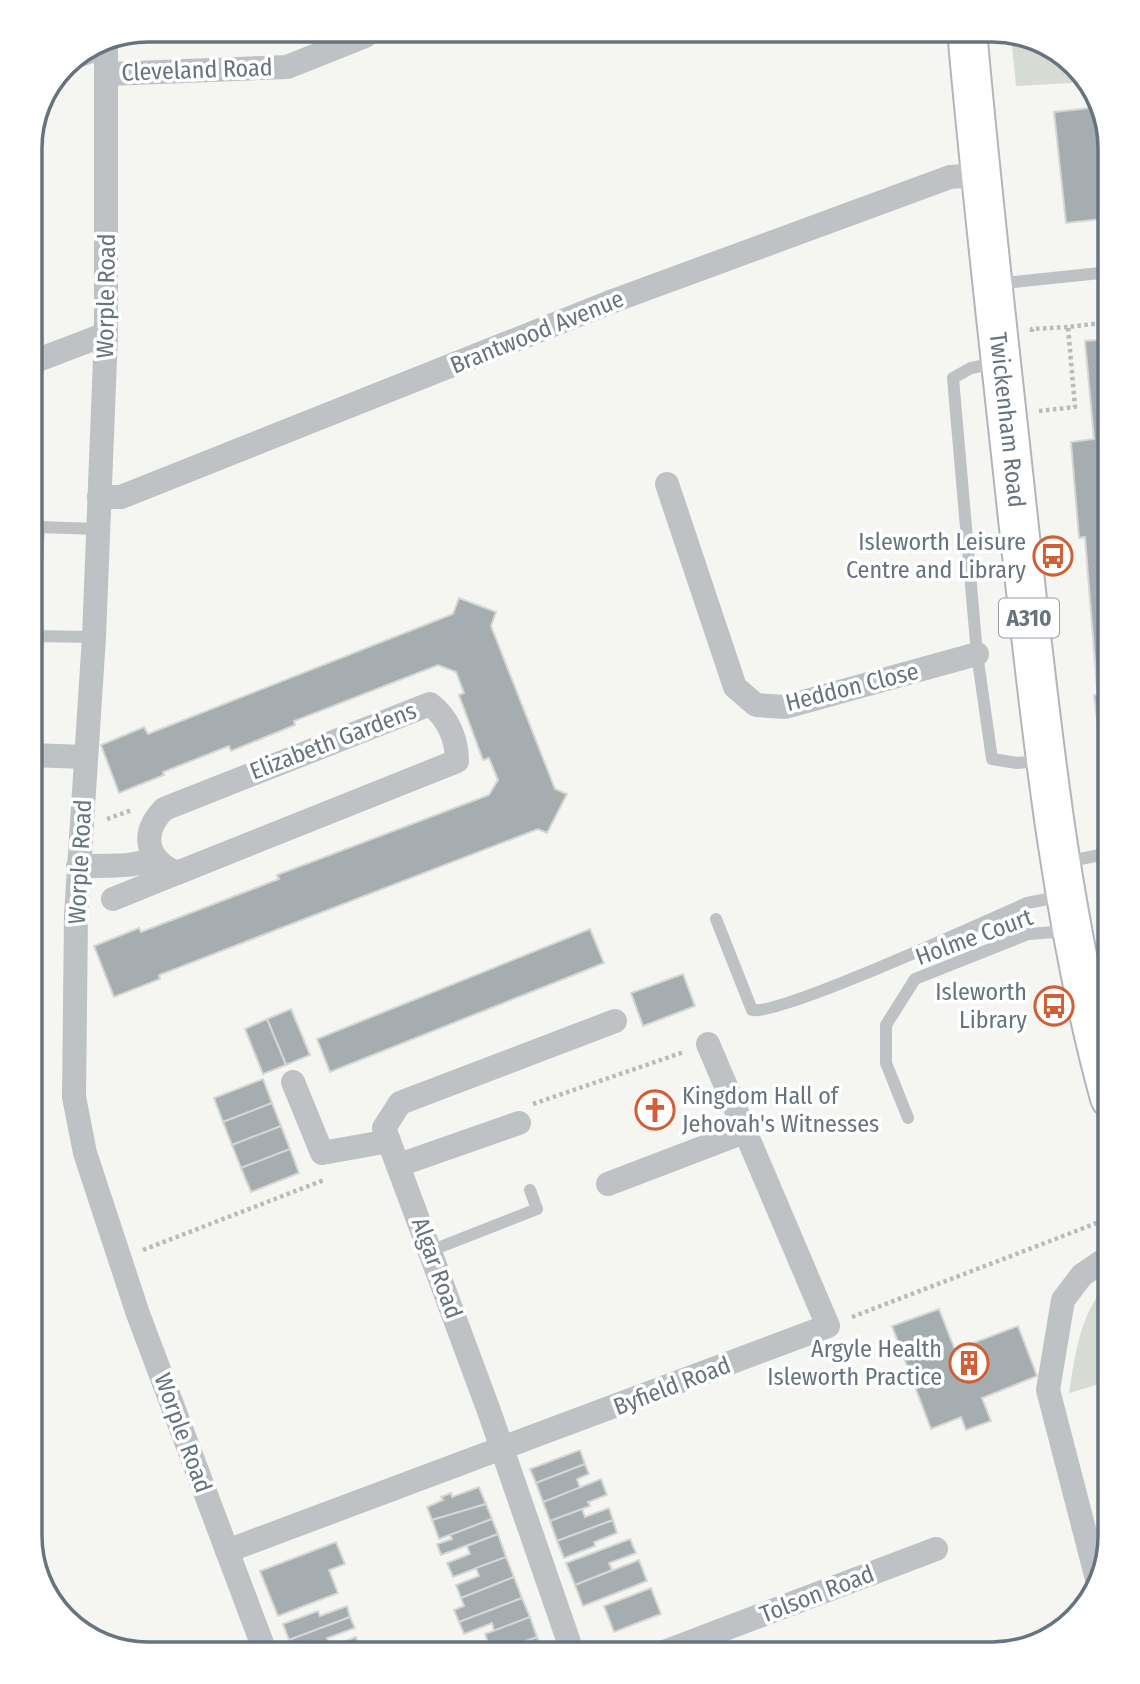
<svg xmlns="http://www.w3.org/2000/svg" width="1140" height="1684" font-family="'Fira Sans Condensed',sans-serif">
<rect width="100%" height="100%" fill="#f5f5f2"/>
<g fill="#d6dbd3">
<path d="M1011 34 1058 49 1088 82 1016 86Z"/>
<path d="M1110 1280V1381L1069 1393C1076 1350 1080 1313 1110 1280Z"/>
</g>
<g fill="#a6adb1" stroke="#d6d6d4" stroke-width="2">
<path d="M1099 107 1110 148V218L1066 223 1054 112Z"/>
<path d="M1110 339V686L1097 688 1085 537 1079 538 1071 442 1094 439 1085 341Z"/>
<path d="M459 598 496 612 491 626 555 789 567 794 547 833 538 829 159 975 160 979 114 997 94 946 139 928 141 932 279 879 277 875 489 795 498 780 489 758 483 760 459 695 464 693 456 672 438 665 294 721 295 725 231 751 229 746 163 772 164 775 119 793 101 745 144 727 148 734 453 614Z"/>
<path d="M1110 693V781H1107L1103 752 1109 751 1106 726 1098 727 1094 695Z"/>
<path d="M590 929 604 963 330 1072 317 1039Z"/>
<path d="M683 974 695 1006 643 1026 631 993Z"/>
<path d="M291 1009 310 1055 286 1065 267 1019Z"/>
<path d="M267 1019 286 1065 263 1074 245 1029Z"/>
<path d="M263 1079 272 1103 223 1122 214 1098Z"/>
<path d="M272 1103 281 1126 232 1145 223 1122Z"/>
<path d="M281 1126 290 1149 241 1168 232 1145Z"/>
<path d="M290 1149 299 1173 251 1192 241 1168Z"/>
<path d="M939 1309 955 1350 1018 1326 1037 1376 982 1398 991 1421 966 1430 961 1417 931 1429 892 1326Z"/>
<path d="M580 1450 585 1464 536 1483 530 1469Z"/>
<path d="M585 1464 589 1474 577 1479 580 1488 543 1502 536 1483Z"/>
<path d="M601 1479 607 1495 588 1502 590 1506 550 1521 543 1502Z"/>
<path d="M479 1487 486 1504 432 1520 427 1507 443 1500 441 1497 451 1493 452 1497Z"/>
<path d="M486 1504 492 1519 439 1539 432 1520Z"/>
<path d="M609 1508 613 1520 557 1541 550 1521 582 1509 585 1517Z"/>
<path d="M492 1519 498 1534 441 1555 437 1544 452 1539 450 1535Z"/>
<path d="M613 1520 617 1533 594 1542 595 1546 564 1558 557 1541Z"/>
<path d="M498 1534 506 1557 453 1577 447 1563 470 1554 467 1546Z"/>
<path d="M630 1539 636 1553 609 1563 612 1570 575 1585 566 1563Z"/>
<path d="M336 1542 345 1564 329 1570 338 1593 278 1616 260 1571Z"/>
<path d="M506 1557 514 1577 461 1598 456 1585 479 1576 476 1568Z"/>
<path d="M639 1560 647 1581 583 1606 575 1585Z"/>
<path d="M514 1577 522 1598 459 1622 454 1610 464 1606 461 1598Z"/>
<path d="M651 1588 661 1614 614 1632 604 1606Z"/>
<path d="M522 1598 530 1617 494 1631 492 1623 464 1634 459 1622Z"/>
<path d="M347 1606 350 1617 289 1640 283 1624 318 1611 320 1616Z"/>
<path d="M350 1617 355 1628 327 1638 329 1643 294 1654 289 1640Z"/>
<path d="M530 1617 537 1637 492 1654 485 1634Z"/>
<path d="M356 1637 360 1649 346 1654H311Z"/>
<path d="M537 1637 544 1654H507L505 1649Z"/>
</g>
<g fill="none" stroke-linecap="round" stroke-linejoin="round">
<g stroke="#b2b6b9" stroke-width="42">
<g id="primary">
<path id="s1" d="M967 30C982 200 1002 368 1020 537 1041 725 1060 916 1110 1098"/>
</g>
</g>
<g stroke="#b8bbbc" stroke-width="4.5" stroke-dasharray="3.5 3.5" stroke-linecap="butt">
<path d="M1032 332V329L1068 327"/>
<path d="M1039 411 1075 407 1068 327 1110 322"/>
<path d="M30 662 40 658"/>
<path d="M107 819 132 810"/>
<path d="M533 1104 684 1052"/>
<path d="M143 1250 324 1180"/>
<path d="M852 1317 1110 1218"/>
</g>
<g stroke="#bec2c5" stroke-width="12">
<path d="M995 284 1110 272"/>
<path d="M997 363 971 368 953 378 977 654 992 759 1017 763 1041 761"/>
<path d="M94 637 32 636 39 527 97 529"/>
<path d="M1065 862 1110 853"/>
<path d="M716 919 752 1010C780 1016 986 921 1027 903L1063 896"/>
<path d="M908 1118 886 1063V1025L915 979 1028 934 1069 931"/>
<path d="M430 1251 537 1209 530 1190"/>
</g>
<g stroke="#bec2c5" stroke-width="24">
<path d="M106 39V334L94 637 76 915 74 1097 85 1153 138 1314 266 1654"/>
<path d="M77 56 106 46"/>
<path d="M108 74 287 67 365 36"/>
<path d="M30 363 106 334"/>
<path d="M667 484 735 687 756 705 785 707 977 654"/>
<path d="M99 497H121L613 301 950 177 979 175"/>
<path d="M430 704C448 718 457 739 457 761L177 873C146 860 140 834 164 809Z"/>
<path d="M30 755 85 757"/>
<path d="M78 867C104 864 131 869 154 858"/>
<path d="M113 899 177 873"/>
<path d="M293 1082 322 1153 389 1141"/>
<path d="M399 1165 519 1123"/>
<path d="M608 1184 744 1132"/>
<path d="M227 1551 828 1326 708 1044"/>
<path d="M1098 1583 1048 1390 1063 1300 1082 1275 1110 1256"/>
<path d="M573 1654 489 1411 384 1128 400 1103 615 1021"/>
<path d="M659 1654 936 1549"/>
</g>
<use href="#primary" stroke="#fff" stroke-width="38"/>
</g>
<defs>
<g id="bus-ring" transform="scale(2.0125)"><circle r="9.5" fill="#fff" stroke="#d05f36" stroke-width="1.5"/><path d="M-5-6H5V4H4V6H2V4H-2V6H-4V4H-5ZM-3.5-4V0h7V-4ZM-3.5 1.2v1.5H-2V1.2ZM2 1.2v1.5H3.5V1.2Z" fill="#d05f36"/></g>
<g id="church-ring" transform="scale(2.0125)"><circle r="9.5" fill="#fff" stroke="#d05f36" stroke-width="1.5"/><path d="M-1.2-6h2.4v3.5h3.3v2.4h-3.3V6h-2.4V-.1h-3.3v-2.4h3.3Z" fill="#d05f36"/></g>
<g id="building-ring" transform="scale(2.0125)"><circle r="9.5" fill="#fff" stroke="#d05f36" stroke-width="1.5"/><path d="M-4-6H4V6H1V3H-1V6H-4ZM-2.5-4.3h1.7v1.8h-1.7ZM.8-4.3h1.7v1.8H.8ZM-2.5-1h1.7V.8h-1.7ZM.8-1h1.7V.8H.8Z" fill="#d05f36"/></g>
</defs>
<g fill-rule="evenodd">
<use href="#bus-ring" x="1053" y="556"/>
<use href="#bus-ring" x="1054" y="1006"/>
<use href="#church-ring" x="655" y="1110"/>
<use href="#building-ring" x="969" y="1363"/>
</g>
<g text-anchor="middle" stroke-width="7" stroke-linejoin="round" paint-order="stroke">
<rect fill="#fff" stroke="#959ea5" stroke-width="2" x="999" y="598.5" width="60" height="39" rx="5"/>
<g font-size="23" font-weight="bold" fill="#67747f">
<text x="1029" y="626">A310</text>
</g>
<g font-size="24" fill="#67747f" stroke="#fff">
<text transform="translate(197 70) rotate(-2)" y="8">Cleveland Road</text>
<text transform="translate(106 296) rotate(-89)" y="8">Worple Road</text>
<text transform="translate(537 332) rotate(-22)" y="8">Brantwood Avenue</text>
<text dy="8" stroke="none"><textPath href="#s1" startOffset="392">Twickenham Road</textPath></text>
<text transform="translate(852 687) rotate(-14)" y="8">Heddon Close</text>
<text transform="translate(333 741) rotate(-21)" y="8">Elizabeth Gardens</text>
<text transform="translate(80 862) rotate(-87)" y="8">Worple Road</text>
<text transform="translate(974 937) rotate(-20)" y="8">Holme Court</text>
<text transform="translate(437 1268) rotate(70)" y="8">Algar Road</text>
<text transform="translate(672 1386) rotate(-21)" y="8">Byfield Road</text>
<text transform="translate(183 1433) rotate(70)" y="8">Worple Road</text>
<text transform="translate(817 1594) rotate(-21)" y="8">Tolson Road</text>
</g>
<g font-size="24" fill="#67747f" stroke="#fff" text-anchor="end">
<text x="1026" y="550">Isleworth Leisure<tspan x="1026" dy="28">Centre and Library</tspan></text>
<text x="1027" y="1000">Isleworth<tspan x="1027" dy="28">Library</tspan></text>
<text x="682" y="1104" text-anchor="start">Kingdom Hall of<tspan x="682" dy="28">Jehovah's Witnesses</tspan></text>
<text x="942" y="1357">Argyle Health<tspan x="942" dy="28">Isleworth Practice</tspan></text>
</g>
</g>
<path d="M0 0H1140V1684H0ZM148 42H992A106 106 0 0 1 1098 148V1536A106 106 0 0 1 992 1642H148A106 106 0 0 1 42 1536V148A106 106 0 0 1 148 42Z" fill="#fff" fill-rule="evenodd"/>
<path fill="none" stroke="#67747f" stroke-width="3.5" d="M148 42H992A106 106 0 0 1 1098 148V1536A106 106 0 0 1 992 1642H148A106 106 0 0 1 42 1536V148A106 106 0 0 1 148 42Z"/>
</svg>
